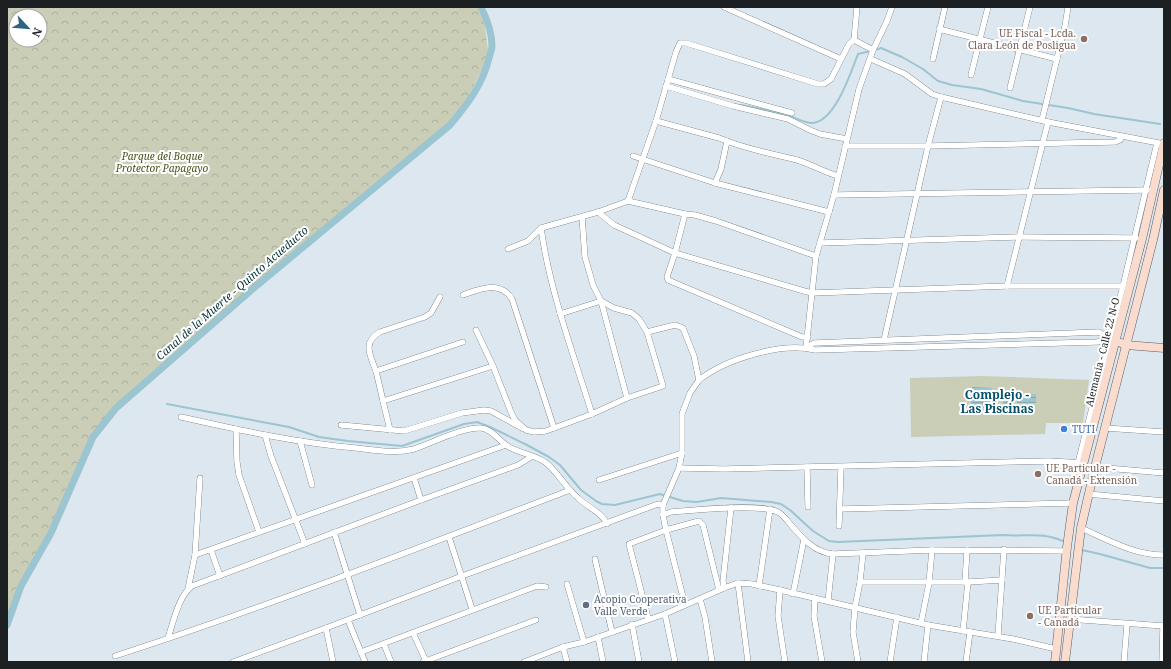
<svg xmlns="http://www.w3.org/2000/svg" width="1171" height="669" font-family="'Noto Serif',serif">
<defs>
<pattern id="park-crowns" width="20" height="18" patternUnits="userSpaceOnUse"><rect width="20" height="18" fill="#caceb6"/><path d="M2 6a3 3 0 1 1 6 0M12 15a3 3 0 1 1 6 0" fill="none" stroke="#adb19c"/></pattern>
<pattern id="water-rules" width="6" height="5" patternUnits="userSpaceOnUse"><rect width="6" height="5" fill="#9bc5d1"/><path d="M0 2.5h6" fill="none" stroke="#85a9b3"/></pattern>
</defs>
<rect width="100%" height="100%" fill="#dde7f0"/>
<path fill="url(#park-crowns)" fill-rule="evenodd" d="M7 7H480L483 12 489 57 457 117 245 296 128 397 85 453 53 529 17 596 7 625ZM16 16H40V40H16Z"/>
<path fill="#caceb6" d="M983 376 1089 380 1083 423H1046L1045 434 911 437 910 378Z"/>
<g fill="url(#water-rules)">
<path d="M972 387 992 388 991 408 971 407Z"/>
<path d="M1007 390H1011L1013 392 1012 406 1009 409 1004 408 1003 407 1004 393Z"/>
<path d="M1016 393 1036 394V403H1017Z"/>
</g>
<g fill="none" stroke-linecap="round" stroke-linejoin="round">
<g stroke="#9bc5d1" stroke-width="2">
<path d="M875 50 881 48 902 57 923 69 938 81 952 85 981 89 1023 101 1068 108 1094 114 1160 124"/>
<path d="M741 105C757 108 773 111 789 116 796 118 805 123 812 123 835 122 851 72 858 54L871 51"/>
<path d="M167 404 289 427 319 437 348 441 402 446 464 424 477 422 490 427 527 445 549 457 560 465 581 490 596 501 602 504 615 505 660 494 683 501 697 502 721 498 771 502 781 504 790 510 813 531 829 541 838 542 1003 535C1026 537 1042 531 1065 542"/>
<path d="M1082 550 1100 554 1150 568H1164"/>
</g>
<path stroke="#9bc5d1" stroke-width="7" d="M7 625 21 586 51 533 93 437 116 408 255 287 450 125C467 105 483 84 489 58 490 54 492 50 492 46 492 32 487 19 481 7"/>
<g stroke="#555e65" stroke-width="6">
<g id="street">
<path d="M724 7 841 59"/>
<path d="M939 29 1057 59"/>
<path d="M854 40 857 7"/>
<path d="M871 59 905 74 932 94 941 97 1048 122 1159 143"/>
<path d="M933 59 945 7"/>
<path d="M971 75 988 7"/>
<path d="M668 79 792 113"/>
<path d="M666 86 733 106 788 119 810 130 820 134 847 139"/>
<path d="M1010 88 1030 7"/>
<path d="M1042 120 1065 26 1068 7"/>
<path d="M656 121 719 138 727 141 721 169 715 183"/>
<path d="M727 141C750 150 774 154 797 160 811 164 823 172 838 176"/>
<path d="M845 146H928L1115 142 1120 140 1122 137"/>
<path d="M633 156 715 183 829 212"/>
<path d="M834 195 1148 190"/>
<path d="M628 201 656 121 676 52 680 43H686L818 84H824L831 79 849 44 854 40 873 50"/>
<path d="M598 212 614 225 675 253 804 291 812 293 1007 286H1130"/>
<path d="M685 214 675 253 667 277 668 280 802 337H808"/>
<path d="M582 217 585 257 593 285 601 301 627 398"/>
<path d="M541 228C550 292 573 353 592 414"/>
<path d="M820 243 1020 237 1136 238"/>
<path d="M508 249 528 241 541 228 598 212 628 201 685 214 695 215 716 221 816 256"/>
<path d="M1007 286 1048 122"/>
<path d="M463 295C480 289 500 280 512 299L554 428"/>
<path d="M476 330 493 366 511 412 515 420 526 430 534 432 546 431 592 414 627 398 663 386 647 332 639 319 632 313 614 308 601 301 560 314"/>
<path d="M647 332 675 325 683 328 694 356 699 380 690 393 682 414V453L679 468 663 505V515L666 530 685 605"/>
<path d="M884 340 928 146 941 97"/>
<path d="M463 342 376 371 383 401 493 366"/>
<path d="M806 348 816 256 834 195 859 89 873 50 887 21 892 7"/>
<path d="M806 348 814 343 1099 332 1110 339"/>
<path d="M376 371C370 355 362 342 380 332L425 317 431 313 440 297"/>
<path d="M699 380C726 359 781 342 815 350L1097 342 1109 339"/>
<path d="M383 401 390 430"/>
<path d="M181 417C239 430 297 443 356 448 375 450 395 454 414 449 432 443 463 427 481 428 491 429 498 439 506 445 517 453 533 454 545 462 556 470 566 488 578 498 587 507 602 512 607 524"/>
<path d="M341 425 404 431 462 413 484 410 491 411 522 428"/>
<path d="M1105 428 1164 432"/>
<path d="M236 429 237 462 239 475 259 532"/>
<path d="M265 435 271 456 305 544"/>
<path d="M300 441 312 485"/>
<path d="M1078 463 1123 286 1157 143"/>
<path d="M807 467 808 507"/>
<path d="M1095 467 1164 473"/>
<path d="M679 468 724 469 1049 461 1084 463"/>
<path d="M414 478 421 500"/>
<path d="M599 480 682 453"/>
<path d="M1088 494 1164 501"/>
<path d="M840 509 1073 503"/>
<path d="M663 515 671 512C693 510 760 503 778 512 783 515 787 520 791 525 803 539 814 552 833 554L932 550 1067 551"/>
<path d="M839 526 841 467"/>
<path d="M1081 528C1108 540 1134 555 1164 555"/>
<path d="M334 532 360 615"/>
<path d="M449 537 472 609"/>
<path d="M211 550 220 576"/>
<path d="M195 555 200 478"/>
<path d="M595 559 612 632"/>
<path d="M860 582H968L963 631"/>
<path d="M965 582 967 550"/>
<path d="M968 582 1002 580"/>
<path d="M738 583 748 662"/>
<path d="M567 584 584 642"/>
<path d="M759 586 770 509"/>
<path d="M724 588 723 581 731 508"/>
<path d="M188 589 195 555 506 445"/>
<path d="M780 590 778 616 785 662"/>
<path d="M793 594 804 539"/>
<path d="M815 598 814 616 822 662"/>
<path d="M700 599 705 617 712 662"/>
<path d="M828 601 833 554"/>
<path d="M665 614 675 662"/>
<path d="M648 618 629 544 666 530 699 521 703 525 719 590"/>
<path d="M1069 619 1164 626"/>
<path d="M348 620 365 662"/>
<path d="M921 623 929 583 932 550"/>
<path d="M632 624 639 662"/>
<path d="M326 628 333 662"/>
<path d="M413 633 426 661"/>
<path d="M998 636 1004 549"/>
<path d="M598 637 603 662"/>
<path d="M168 638C173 623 179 595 192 586L421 500 518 465 531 457"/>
<path d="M384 644 391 662"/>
<path d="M563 647 567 662"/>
<path d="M361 652 537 586 546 587"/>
<path d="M115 656C269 606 419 548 570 490"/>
<path d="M233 662 326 628 462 576 658 504 663 505"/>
<path d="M423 662 536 620"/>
<path d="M524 662 563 647 584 642 665 614 724 588 738 583 752 584 780 590 928 625 1013 639 1056 649"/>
<path d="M858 662 853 632 855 607 860 582 863 553"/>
<path d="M890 662 897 617"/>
<path d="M924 662 928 625"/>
<path d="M966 662 970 632"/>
<path d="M1124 662 1127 624"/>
<path d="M1162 662 1163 626"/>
</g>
</g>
<g stroke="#555e65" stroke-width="9">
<g id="secondary">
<path d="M1121 343 1126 345 1164 348"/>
<path d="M1055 662 1067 547 1073 503 1142 239 1164 143"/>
<path d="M1065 662 1081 528 1095 467 1153 240 1164 190"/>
</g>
</g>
<use href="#street" stroke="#fff" stroke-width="5.5"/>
<use href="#secondary" stroke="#fadccf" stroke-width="8"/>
</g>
<g fill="#8d6e63" stroke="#fff" stroke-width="1.5">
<circle cx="1084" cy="39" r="4"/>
<circle cx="1038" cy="474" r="4"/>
<circle cx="1030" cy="616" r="4"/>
</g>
<circle fill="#3f7fe0" stroke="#fff" stroke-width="1.5" cx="1064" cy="429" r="4"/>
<circle fill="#5c6f8a" stroke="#fff" stroke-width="1.5" cx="586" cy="605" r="4"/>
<g text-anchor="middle" stroke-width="4" stroke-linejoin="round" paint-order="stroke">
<g font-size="10" fill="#785e54" stroke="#fff" text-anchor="start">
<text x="1076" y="37" text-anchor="end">UE Fiscal - Lcda.<tspan x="1076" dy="12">Clara León de Posligua</tspan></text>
<text x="1046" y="472">UE Particular -<tspan x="1046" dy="12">Canadá - Extensión</tspan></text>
<text x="1038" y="614">UE Particular<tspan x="1038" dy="12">- Canadá</tspan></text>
</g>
<g font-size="10" font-style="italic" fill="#4b511a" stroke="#fff">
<text x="162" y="160">Parque del Boque<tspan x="162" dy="12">Protector Papagayo</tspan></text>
</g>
<g font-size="10" fill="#1d2023" stroke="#fff">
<text transform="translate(1102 352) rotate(-76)" y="4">Alemania - Calle 22 N-O</text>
</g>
<g font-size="10" fill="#366cbe" stroke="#fff" text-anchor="start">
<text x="1072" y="433">TUTI</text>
</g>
<g font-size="10" fill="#4e5e75" stroke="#fff" text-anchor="start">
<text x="594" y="603">Acopio Cooperativa<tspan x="594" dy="12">Valle Verde</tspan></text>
</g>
<g font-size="11" font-style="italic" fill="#052f38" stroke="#fff">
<text transform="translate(232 293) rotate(-41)" y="4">Canal de la Muerte - Quinto Acueducto</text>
</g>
<g font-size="12" font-weight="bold" fill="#014f6b" stroke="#fff">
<text x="997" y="399">Complejo -<tspan x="997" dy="14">Las Piscinas</tspan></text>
</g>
</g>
<rect width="1171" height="669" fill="none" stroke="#1d2023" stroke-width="16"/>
<g transform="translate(28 28) rotate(116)"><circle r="19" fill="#ffffff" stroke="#a5a6a7"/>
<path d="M0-3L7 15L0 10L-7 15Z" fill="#2d657f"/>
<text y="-6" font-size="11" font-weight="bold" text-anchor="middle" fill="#1d2023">N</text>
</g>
</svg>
